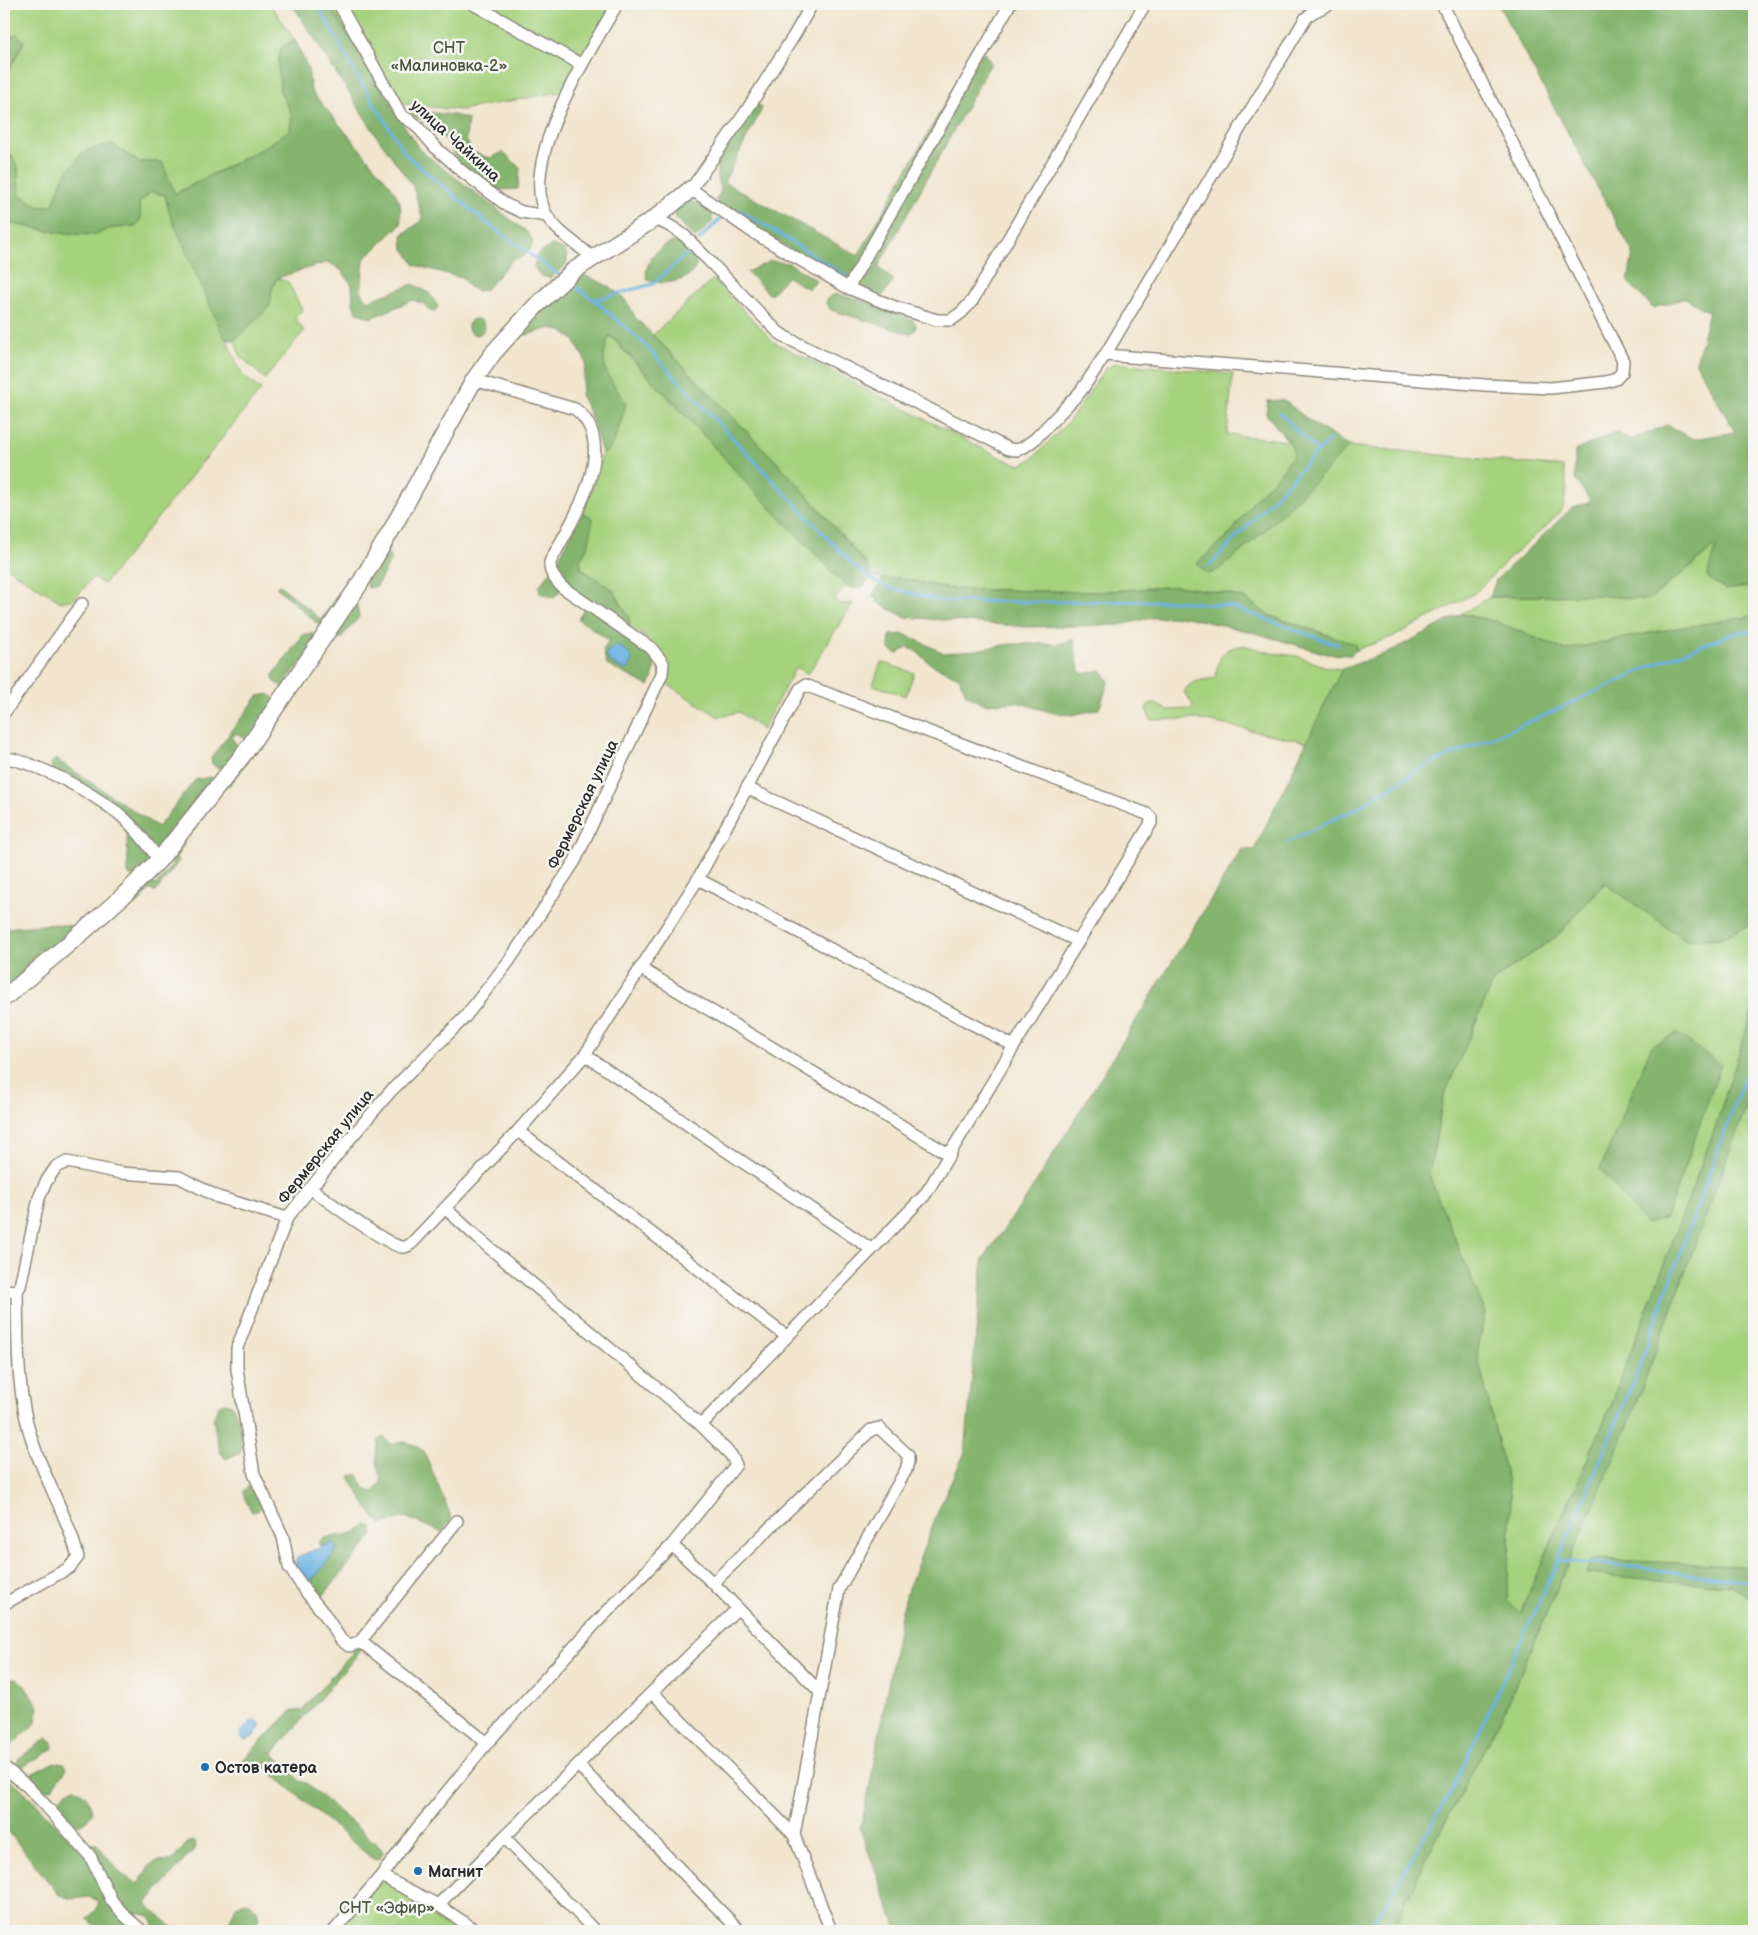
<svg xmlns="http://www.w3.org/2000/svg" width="1758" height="1935" font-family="'Balsamiq Sans',sans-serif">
<rect width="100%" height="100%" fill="#f6f6f2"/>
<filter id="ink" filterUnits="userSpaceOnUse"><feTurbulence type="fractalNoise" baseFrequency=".02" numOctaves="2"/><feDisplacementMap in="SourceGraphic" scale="10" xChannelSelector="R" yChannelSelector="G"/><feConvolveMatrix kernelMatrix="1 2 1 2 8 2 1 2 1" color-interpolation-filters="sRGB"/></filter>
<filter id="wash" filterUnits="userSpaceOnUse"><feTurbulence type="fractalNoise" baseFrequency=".0096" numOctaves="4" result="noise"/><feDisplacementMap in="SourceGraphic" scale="20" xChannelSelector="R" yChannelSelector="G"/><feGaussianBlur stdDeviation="1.12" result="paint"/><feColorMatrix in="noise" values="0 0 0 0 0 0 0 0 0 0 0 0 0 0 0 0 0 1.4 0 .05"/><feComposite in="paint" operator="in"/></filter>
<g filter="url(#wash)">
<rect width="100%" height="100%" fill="#f2e5ce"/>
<g fill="#a6d27e" stroke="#687e54">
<path d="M4 4H270L296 42H290L280 91 292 115 290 130 265 147 174 194 162 162H139L112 144 84 151 63 177 53 205 39 207 19 194 18 167 12 156H4V80L24 42 4 39Z"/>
<path d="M317 4H617L567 91 460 110 372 100Z"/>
<path d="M151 192 165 195 170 215 243 376 261 390 104 584 93 577 75 599 61 602 4 566V217L13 224 60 233 92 235 112 228 135 227 141 218 139 203Z"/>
<path d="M277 278 288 282 302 310 295 318 304 331 265 379 240 356 235 340 270 306 272 289Z"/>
<path d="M713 279 774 342 1001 458 1021 465 1033 458 1070 420 1106 368 1116 363 1233 374 1227 434 1288 441 1266 414 1268 401 1283 400 1315 425 1349 446 1563 467 1567 487 1563 508 1548 525 1514 554 1475 593 1397 635 1356 650 1355 644 1268 615 1246 599 1224 593 1177 586 1097 592 951 589 899 578 883 579 871 576 869 567 796 482 653 335Z"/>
<path d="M609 335 710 442 740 476 846 586 834 599 839 604 853 603 808 674 796 667 762 730 739 712 719 717 662 681 654 645 630 625 629 618 613 590 582 569 580 561 589 543 582 513 593 487 602 453 608 451 615 439 626 404 605 371 603 354Z"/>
<path d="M1718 544 1726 590 1754 586V616L1659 631 1565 650 1497 622 1461 614 1490 597 1598 595 1649 599Z"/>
<path d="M1243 645 1272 653 1297 656 1327 667 1342 669 1307 742 1196 719 1151 720 1146 709 1148 705 1153 703 1168 710 1190 709 1193 705 1184 692C1190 680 1203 680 1215 678 1219 657 1221 649 1243 645Z"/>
<path d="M881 662 914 673 906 696 873 685Z"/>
<path d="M1605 883 1686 940 1720 938 1754 923V1005L1715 1128 1610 1408 1520 1613 1507 1600 1511 1496 1477 1354 1485 1312 1429 1176 1443 1098 1494 980 1557 936Z"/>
<path d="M1754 1085V1567L1592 1559 1586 1573 1731 1586 1754 1599V1931H1393L1423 1864 1502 1716 1628 1426Z"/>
<path d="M381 1876 475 1931H334Z"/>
</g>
<g fill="#84b46d" stroke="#58704c">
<path d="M292 4H329L417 146 426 155 527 232 533 241 530 250 521 258H514L486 289 478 291 469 287 462 278 415 265 403 247 402 235 423 220 413 186 376 135Z"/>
<path d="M1498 4H1754V586L1726 590 1707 577 1717 545 1649 600 1598 595 1490 597 1496 580 1572 508 1591 502 1575 479V451L1616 432 1631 440 1667 425 1693 439 1735 432 1696 363 1709 312 1686 298 1653 308 1628 282 1633 253Z"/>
<path d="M18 34 24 42 4 80V39Z"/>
<path d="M290 42H296L308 69 311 91 391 186 400 202 401 224 364 259 361 291 368 301 413 284 429 293 438 306 435 311H430L424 304 413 300 371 318 358 313 353 303 352 285 341 270 328 262 277 278 272 289 270 306 235 340H229L224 337 170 215 165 195 151 192 139 203 141 218 135 227 112 228 92 235 60 233 13 224 4 217V156H12L18 168 19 194 39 207 53 205 63 177 84 151 112 144 139 162H162L175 194 265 147 290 130 292 115 280 91 278 61 281 48Z"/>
<path d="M979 52 984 53 991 63 878 267 894 280 881 298 847 284 717 204 716 199 721 191C718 182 715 174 717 165 719 148 743 120 753 105L759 104 762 109 724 182 858 256 973 54Z"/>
<path d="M415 111 454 115 468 119 466 139 472 152 490 158 503 152 520 168 518 189 499 190 473 174 459 163 446 141 429 123 410 115Z"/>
<path d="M692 201 713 212 712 222 696 238 693 237 676 218 675 210 685 202Z"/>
<path d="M677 241C722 266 678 291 647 280 643 261 659 245 677 241Z"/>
<path d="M552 245 565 250C572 266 561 269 550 278L540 276 534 266 537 255Z"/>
<path d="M771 261 789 263 816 280 809 289 787 277 770 295 747 272Z"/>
<path d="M583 275C608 285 624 291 635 317L796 482 869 568 871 576C865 587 858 592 846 586L740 476 710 442 610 335C596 368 609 376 626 404L615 439 608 451 602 453 592 419 581 396 586 362 574 340 564 332 551 328 526 335 522 332 575 277Z"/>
<path d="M835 294 858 299 913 320 916 325 915 330 910 334 831 310 826 303 828 298Z"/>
<circle cx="476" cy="327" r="8"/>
<path d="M1283 400 1315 425 1349 446 1336 460C1318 478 1225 574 1208 574L1196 564 1231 533 1254 500 1279 474 1294 454 1289 441 1266 414 1268 401Z"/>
<path d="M582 513 593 518 589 543 580 561 582 569 613 590 629 618 630 625 623 637C647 653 664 654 649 686L607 665 603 651 609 640 578 619 588 602 565 585 554 598 540 593 539 586 555 566Z"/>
<path d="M379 537 391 559 377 586 368 588 365 579 374 563 369 552Z"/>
<path d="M355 570 346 584 349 601 357 606 359 617 340 639 336 638 324 655 314 648 288 678 296 696 256 751 248 740 236 733 232 738 248 761 229 786 226 784 229 767 217 768 212 764 211 758 258 696 269 694 276 700 284 688 274 681 273 675 303 635 311 633 322 641 326 631 276 587 280 585 321 620Z"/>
<path d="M899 578 951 589 1097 592 1177 586 1224 593 1246 599 1268 615 1355 644 1356 650 1351 655 1327 654 1255 633 1186 617 1151 618 1120 625 1028 627 905 617 880 604 872 596 883 579Z"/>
<path d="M1461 614 1497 622 1565 650 1659 631 1754 616V923L1720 938 1686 940 1604 883 1557 936 1494 980 1443 1098 1429 1176 1485 1312 1477 1354 1511 1496 1507 1600 1520 1613 1610 1408 1715 1128 1754 1005V1085L1628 1426 1502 1716 1423 1864 1393 1931H898L860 1829 869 1790 900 1619 908 1589 940 1506 965 1452 983 1259 1028 1195 1242 849 1254 850 1342 669 1389 652Z"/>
<path d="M904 634 944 653 976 650 1009 644H1058L1074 640 1079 670 1083 674 1101 670 1109 681 1099 709 1073 715 1050 712 1017 702 985 704 966 694 959 677 932 665 917 652 908 647 897 654 889 649 890 635Z"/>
<path d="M54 760H57L158 827 195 780 211 777 217 782 166 846 156 850 141 833 52 770 51 763Z"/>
<path d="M128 828 150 854 149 862 135 876H130L128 873 127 831Z"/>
<path d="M185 842 176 858 179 861 155 893 150 889 138 904H133L132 899 146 884H157L172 865 171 858Z"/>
<path d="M55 924 71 926 73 930 4 991V928Z"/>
<path d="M1677 1033 1721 1065 1666 1218 1646 1224 1600 1169 1651 1047Z"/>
<path d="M224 1403 232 1405C240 1420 243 1436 240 1453L226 1459 220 1452 213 1420 218 1406Z"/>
<path d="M384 1437 392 1445C406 1439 411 1443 424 1451L452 1519 441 1532 405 1517 382 1524 374 1518 350 1479 351 1475H358L364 1488 372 1493C388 1478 378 1477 377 1460 376 1454 378 1446 379 1440Z"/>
<path d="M250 1485 257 1490 262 1504 258 1511 252 1512 246 1501 243 1491Z"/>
<path d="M366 1525 372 1526 373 1535 322 1597 314 1592 311 1581 336 1551 332 1543 321 1546 319 1542 323 1538 352 1534Z"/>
<path d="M1592 1559 1754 1567V1599L1731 1586 1586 1574Z"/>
<path d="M357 1647 361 1649 360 1652 273 1753 300 1781 306 1783 381 1848 383 1852 380 1858 376 1860 370 1857 263 1766 242 1773 238 1765 292 1710H302Z"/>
<path d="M17 1678 29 1691 39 1707 36 1723 4 1752V1679Z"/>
<path d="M47 1738 53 1742V1749L22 1767 17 1764 19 1758Z"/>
<path d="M54 1762 64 1764 67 1768 53 1788 44 1792 34 1786 27 1779 28 1776Z"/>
<path d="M4 1774 23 1790 73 1842 96 1843 121 1874 138 1884C151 1866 147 1859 172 1861L188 1842 195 1841 196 1847 146 1904 177 1931H157L150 1916 133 1912 124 1922 135 1931H110L103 1925 99 1929 87 1919 96 1910 99 1901 89 1897 72 1899 59 1895 4 1826Z"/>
<path d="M75 1788C87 1795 90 1800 92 1813L84 1823 72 1826 60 1814 54 1804 66 1792Z"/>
<path d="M248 1901 257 1910 259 1919 248 1931H226L236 1906Z"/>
</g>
<g fill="#6cb3e3" stroke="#4c6f87">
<path d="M615 646C623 647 629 652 632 659L629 669 625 670 610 662 606 656 607 652Z"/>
<path d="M331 1543 336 1546V1551L311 1581H305L295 1565 297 1557Z"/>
<path d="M255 1720 260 1723V1728L253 1737 245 1740 241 1737 240 1732 249 1723Z"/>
</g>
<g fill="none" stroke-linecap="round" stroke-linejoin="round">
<g stroke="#6cb3e3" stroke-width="3">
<path d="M317 4 353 69 406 155 488 224 560 276"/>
<path d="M733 210 743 212 847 276"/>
<path d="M699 240 720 219"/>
<path d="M569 282 594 300 653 284 691 250"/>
<path d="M594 300 640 340 854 566 875 581 886 587 942 601 1038 602 1175 601 1229 606 1338 645"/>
<path d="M1280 413 1317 451"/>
<path d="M1209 566 1330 439"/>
<path d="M1286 843 1359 807 1423 767 1541 717 1664 660 1735 633 1754 631"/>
<path d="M1558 1561 1633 1567 1754 1582"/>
<path d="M1369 1931 1452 1790 1558 1561 1638 1370 1754 1050"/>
</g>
</g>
</g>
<g filter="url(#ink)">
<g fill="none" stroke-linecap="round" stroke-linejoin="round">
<g stroke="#8e887c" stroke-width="14">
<g id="street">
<path d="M339 4 401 115 415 124 435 147 463 172 505 204 522 212 547 216"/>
<path d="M473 4 582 65"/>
<path d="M812 4 795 34 745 113 691 189 751 231 848 288 895 307 937 320H951L962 312 972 301 1145 4"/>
<path d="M654 219C667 223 676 229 686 237L778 332 787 338 1009 449 1017 450 1024 447 1035 439 1081 391 1105 355 1305 19 1313 12 1330 4"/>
<path d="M592 257C578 245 557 232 547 216 516 163 591 50 617 4"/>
<path d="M848 288 1010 4"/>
<path d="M1105 355 1485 385 1551 388 1606 382 1616 379 1622 372 1623 361 1442 4"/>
<path d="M474 380 575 409C623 445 570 524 550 562 549 573 555 579 562 587L651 648 663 663 662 674 575 861 509 961 465 1017 390 1092 349 1140 287 1218 237 1348V1369L254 1474 283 1537 289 1567 307 1593 325 1615 341 1640 349 1646 359 1643 365 1645 487 1743"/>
<path d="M4 713 82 604"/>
<path d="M4 757C42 765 87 790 118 813 134 826 147 843 159 860"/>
<path d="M747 788 1078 941"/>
<path d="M698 879 1014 1046"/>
<path d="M640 968 950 1155"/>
<path d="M585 1055 871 1249"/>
<path d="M518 1131 786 1336"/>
<path d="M310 1188C325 1199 388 1246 402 1247 406 1248 409 1245 412 1243L518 1131 585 1055 698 879 800 689 805 685 1147 814 1151 818V823L1014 1046 930 1187 924 1196 701 1425 479 1239 445 1208"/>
<path d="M4 1290 17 1291 20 1286 39 1198 46 1182 56 1167 67 1162 121 1173 179 1177 218 1197 287 1218"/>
<path d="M672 1545 713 1583 820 1692"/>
<path d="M713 1583 871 1430 879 1428 908 1455V1462L906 1470 839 1589 794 1835 831 1931"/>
<path d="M4 1604 69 1568 78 1557C68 1517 46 1482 33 1443 16 1395 18 1341 17 1291"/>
<path d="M359 1643 457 1521"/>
<path d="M653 1693 794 1835"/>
<path d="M578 1765 740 1931"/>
<path d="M4 1767 27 1786 47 1807 90 1856 112 1901 125 1916 142 1931"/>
<path d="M504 1837 595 1931"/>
<path d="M381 1876 415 1831 487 1743 593 1626 672 1545 736 1465 731 1455 701 1425"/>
<path d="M438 1905 504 1837 737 1609"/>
<path d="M334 1931 381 1876 438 1905 477 1931"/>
</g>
</g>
<g stroke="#8e887c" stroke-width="19">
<path id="secondary" d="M4 998 85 930 124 895 159 860 246 751 359 585 392 529 474 380 494 352 534 308 573 271 654 219 691 189"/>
</g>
<use href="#street" stroke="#fff" stroke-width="11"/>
<use href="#secondary" stroke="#fff" stroke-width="16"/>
</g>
</g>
<g fill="#1f6fb2" stroke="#f6f6f2" stroke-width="2">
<circle cx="205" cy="1767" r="5"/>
<circle cx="418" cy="1871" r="5"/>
</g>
<g text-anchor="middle" stroke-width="5" stroke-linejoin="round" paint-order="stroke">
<g font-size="16" fill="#4a5540" stroke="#f6f6f2">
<text x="449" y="53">СНТ<tspan x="449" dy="18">«Малиновка-2»</tspan></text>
<text x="387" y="1913">СНТ «Эфир»</text>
</g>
<g font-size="16" fill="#2b2b2b" stroke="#f6f6f2">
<text transform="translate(456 140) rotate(42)" y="6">улица Чайкина</text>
<text transform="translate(582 804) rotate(-64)" y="6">Фермерская улица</text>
<text transform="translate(325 1146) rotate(-51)" y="6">Фермерская улица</text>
</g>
<g font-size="16" font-weight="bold" fill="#2b2b2b" stroke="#f6f6f2" text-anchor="start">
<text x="215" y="1773">Остов катера</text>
<text x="428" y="1877">Магнит</text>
</g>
</g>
<rect width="1758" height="1935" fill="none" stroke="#f6f6f2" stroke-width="20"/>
</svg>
